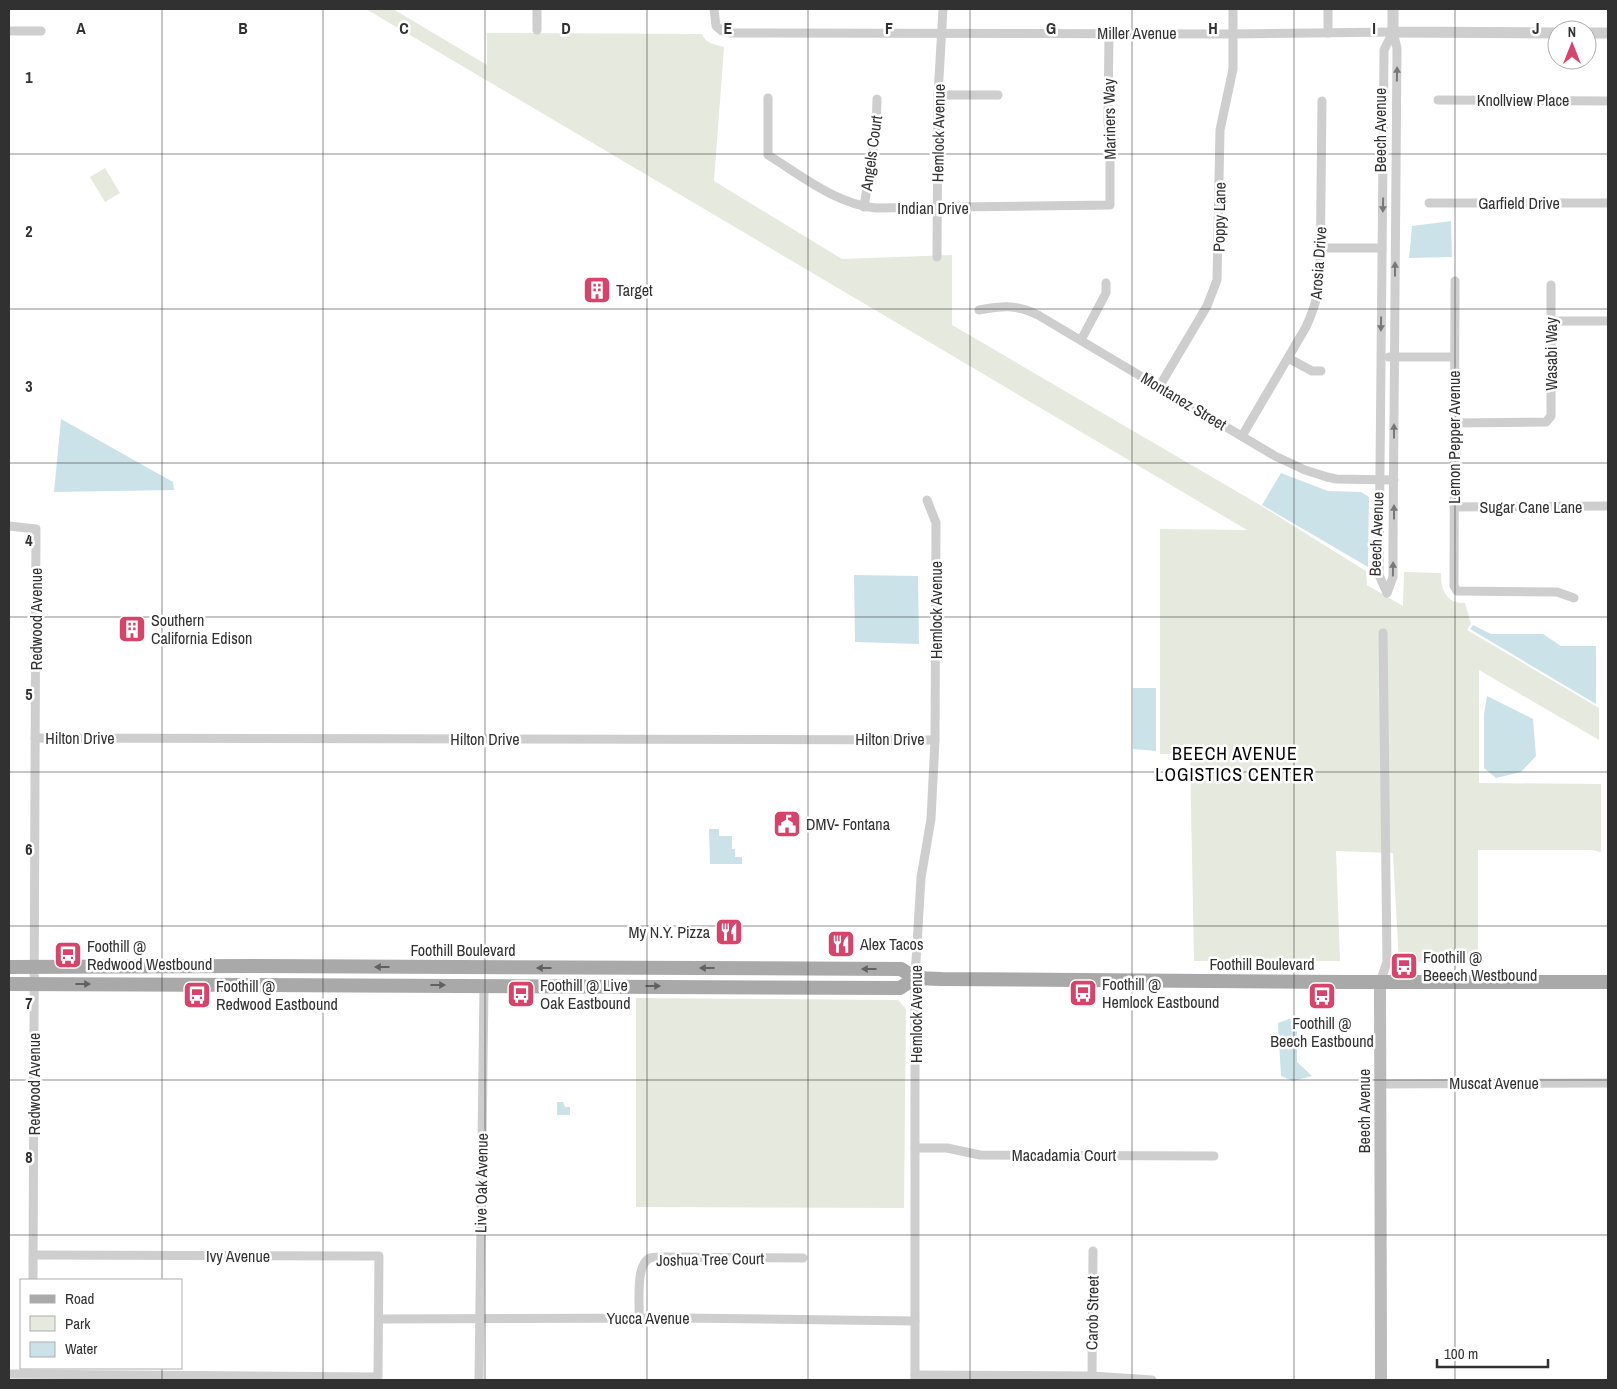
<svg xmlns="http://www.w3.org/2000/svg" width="1617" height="1389" font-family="'Archivo Narrow',sans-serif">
<rect width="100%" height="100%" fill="#fff"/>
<g fill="#e6e9dd">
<path d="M366 9H393L487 65V33L702 34C706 44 714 44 724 47L714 181 842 259 952 255V325L1260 505 1366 571 1367 585 1403 606 1404 572 1441 573C1440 589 1447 604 1465 603L1471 624 1467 630 1599 708V740L1479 670V783L1601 784V852L1592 850H1478V960L1399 963 1393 853 1336 851 1340 961H1194L1190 754H1160V529L1247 530Z"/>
<path d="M105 168 120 193 105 202 90 177Z"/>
<path d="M636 998 898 1000 906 1009 904 1208 636 1207Z"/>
</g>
<g fill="#cbe3e8">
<path d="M1451 221 1452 257 1409 258 1412 226Z"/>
<path d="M61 419 173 482 174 490 54 492Z"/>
<path d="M1281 473 1328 491 1361 492 1369 497 1368 567 1262 505Z"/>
<path d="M854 575 918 576 919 644 855 642Z"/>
<path d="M1473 625 1491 634H1543L1561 646H1596V704L1470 629Z"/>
<path d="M1133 688H1156V751L1133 749Z"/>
<path d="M1487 696 1533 719 1536 756 1521 772 1496 778 1484 768V714Z"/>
<path d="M709 829H719V836H732V849H735V857H742V864H710Z"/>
<path d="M1292 1018 1297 1022V1062L1312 1076 1293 1081 1281 1076 1278 1023Z"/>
<path d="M557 1102H563L565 1107H570V1115H557Z"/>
</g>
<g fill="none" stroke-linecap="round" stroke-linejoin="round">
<g stroke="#cecece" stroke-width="9">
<path d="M714 9 716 26 722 31 730 33 1233 34 1393 32"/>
<path d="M1328 9V33"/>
<path d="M537 30V9"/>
<path d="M9 31H41"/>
<path d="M938 95H998"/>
<path d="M768 98V155C802 176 836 204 876 208L1110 205V148L1108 121 1109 33"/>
<path d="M1438 100 1608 101"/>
<path d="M1429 203H1608"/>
<path d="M864 207 876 131 877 99"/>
<path d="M1320 248H1382"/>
<path d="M937 257 938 95 943 9"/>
<path d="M1455 281 1454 586 1457 591 1557 592 1574 598"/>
<path d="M979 310C1002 306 1016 304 1038 315L1275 456 1305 470 1327 477 1336 479 1394 480"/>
<path d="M1551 321H1608"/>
<path d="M1081 340 1106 293V283"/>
<path d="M1389 357H1454"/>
<path d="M1288 358 1312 371H1321"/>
<path d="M1159 387 1207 306 1217 280 1220 130 1233 69V9"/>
<path d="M1454 423 1546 422 1551 416V285"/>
<path d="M1242 436 1306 327C1313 312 1317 299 1320 283L1322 101"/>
<path d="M1454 507 1608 506"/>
<path d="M9 526 36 529 33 1280"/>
<path d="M1387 593 1379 575 1384 50 1393 32"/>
<path d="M1387 593 1393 577V543L1397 48 1393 32"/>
<path d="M35 738 935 740"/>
<path d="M1380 982 1387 962 1383 633"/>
<path d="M1380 1084 1608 1083"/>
<path d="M915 1148H947L980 1155 1214 1156"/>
<path d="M639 1318C640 1304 635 1264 650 1258 653 1257 658 1257 662 1257L803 1258"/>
<path d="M380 1319 683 1318 915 1321"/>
<path d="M9 1374 378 1377 379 1256 34 1255"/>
<path d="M915 1375 1092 1376 1152 1380"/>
<path d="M1092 1376 1093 1251"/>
<path d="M479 1380 484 986"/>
<path d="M915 1380V978L921 878 931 819 935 740 936 523 927 500"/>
</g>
<g stroke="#cecece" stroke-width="11">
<path d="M1393 9V32L1557 33"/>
<path d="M1587 33H1608"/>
</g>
<path stroke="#bbb" stroke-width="12" d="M1380 982 1381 1380"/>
<g stroke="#a9a9a9" stroke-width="14">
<path d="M9 967 250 966 901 969 915 978 941 979 1347 982H1608"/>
<path d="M9 984 900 988 915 978"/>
</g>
</g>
<defs><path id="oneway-solid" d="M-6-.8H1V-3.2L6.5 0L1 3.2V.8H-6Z" transform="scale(1.25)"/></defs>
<g fill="#787878">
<use href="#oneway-solid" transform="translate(1397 74) rotate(-89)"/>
<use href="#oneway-solid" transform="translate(1383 205) rotate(91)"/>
<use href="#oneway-solid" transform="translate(1395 269) rotate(-90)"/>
<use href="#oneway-solid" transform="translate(1381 324) rotate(91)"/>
<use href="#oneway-solid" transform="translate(1394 431) rotate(-90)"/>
<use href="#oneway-solid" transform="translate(1394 512) rotate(-90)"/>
<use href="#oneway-solid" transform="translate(1393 569) rotate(-89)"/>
</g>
<g fill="#616161">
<use href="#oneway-solid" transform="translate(382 967) rotate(-180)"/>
<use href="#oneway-solid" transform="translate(544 968) rotate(-180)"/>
<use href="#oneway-solid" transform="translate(707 968) rotate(-180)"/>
<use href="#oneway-solid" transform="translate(869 969) rotate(-180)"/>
<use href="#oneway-solid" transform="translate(83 984)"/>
<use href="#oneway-solid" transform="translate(438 985)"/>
<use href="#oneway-solid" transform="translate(653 986)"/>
</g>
<path fill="none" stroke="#313131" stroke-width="1" stroke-opacity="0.55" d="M162 9V1280M323 9V1380M485 9V1380M647 9V1380M808 9V1380M970 9V1380M1132 9V1380M1294 9V1380M1455 9V1380M9 154H1608M9 309H1608M9 463H1608M9 617H1608M9 772H1608M9 926H1608M9 1080H1608M9 1235H1608M162 1368V1380"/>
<defs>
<g id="building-square" transform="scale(1.4375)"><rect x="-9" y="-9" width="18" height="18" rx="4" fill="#d7436b" stroke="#fff"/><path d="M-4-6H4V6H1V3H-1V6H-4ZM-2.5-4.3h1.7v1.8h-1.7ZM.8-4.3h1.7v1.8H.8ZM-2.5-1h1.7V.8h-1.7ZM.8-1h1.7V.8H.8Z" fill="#fff"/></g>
<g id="civic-square" transform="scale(1.4375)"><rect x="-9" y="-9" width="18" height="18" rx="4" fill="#d7436b" stroke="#fff"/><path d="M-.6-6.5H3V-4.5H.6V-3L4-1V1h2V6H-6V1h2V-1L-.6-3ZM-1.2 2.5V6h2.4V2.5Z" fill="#fff"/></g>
<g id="restaurant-square" transform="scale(1.4375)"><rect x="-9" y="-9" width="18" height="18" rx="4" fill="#d7436b" stroke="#fff"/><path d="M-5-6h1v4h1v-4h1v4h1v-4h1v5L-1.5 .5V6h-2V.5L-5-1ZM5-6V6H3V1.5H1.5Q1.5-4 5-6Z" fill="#fff"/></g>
<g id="bus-square" transform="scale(1.4375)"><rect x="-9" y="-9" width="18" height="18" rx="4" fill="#d7436b" stroke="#fff"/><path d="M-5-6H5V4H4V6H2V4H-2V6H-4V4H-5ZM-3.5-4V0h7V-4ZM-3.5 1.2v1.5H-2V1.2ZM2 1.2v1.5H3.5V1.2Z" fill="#fff"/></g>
</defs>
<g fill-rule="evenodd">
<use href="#building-square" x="597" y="290"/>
<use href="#building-square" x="132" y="629"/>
<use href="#civic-square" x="787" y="824"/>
<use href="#restaurant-square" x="729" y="932"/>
<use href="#restaurant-square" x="841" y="944"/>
<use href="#bus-square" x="68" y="955"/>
<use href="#bus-square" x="1404" y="966"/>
<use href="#bus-square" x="1083" y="993"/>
<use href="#bus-square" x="521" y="994"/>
<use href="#bus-square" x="197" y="995"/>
<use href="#bus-square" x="1322" y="996"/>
</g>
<g text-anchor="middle" stroke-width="5" stroke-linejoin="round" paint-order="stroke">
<g font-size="16" fill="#313131" stroke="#fff">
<text x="1137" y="39">Miller Avenue</text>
<text x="1523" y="106">Knollview Place</text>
<text transform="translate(1109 119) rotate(-91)" y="6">Mariners Way</text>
<text transform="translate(1380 130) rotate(-90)" y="6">Beech Avenue</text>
<text transform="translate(938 133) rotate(-89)" y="6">Hemlock Avenue</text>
<text transform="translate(871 153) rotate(-82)" y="6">Angels Court</text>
<text x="1519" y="209">Garfield Drive</text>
<text x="933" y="214">Indian Drive</text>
<text transform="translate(1219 217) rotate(-89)" y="6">Poppy Lane</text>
<text transform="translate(1318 263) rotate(-86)" y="6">Arosia Drive</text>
<text transform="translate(1551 354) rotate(-90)" y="6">Wasabi Way</text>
<text transform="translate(1184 401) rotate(31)" y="6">Montanez Street</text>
<text transform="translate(1454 437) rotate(-90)" y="6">Lemon Pepper Avenue</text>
<text x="1531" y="513">Sugar Cane Lane</text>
<text transform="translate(1376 534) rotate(-88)" y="6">Beech Avenue</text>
<text transform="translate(936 610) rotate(-90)" y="6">Hemlock Avenue</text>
<text transform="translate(36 619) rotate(-90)" y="6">Redwood Avenue</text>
<text x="80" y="744">Hilton Drive</text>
<text x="485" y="745">Hilton Drive</text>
<text x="890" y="745">Hilton Drive</text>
<text x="463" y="956">Foothill Boulevard</text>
<text x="1262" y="970">Foothill Boulevard</text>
<text transform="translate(916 1014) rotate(-90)" y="6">Hemlock Avenue</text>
<text x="1494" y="1089">Muscat Avenue</text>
<text transform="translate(34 1084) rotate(-90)" y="6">Redwood Avenue</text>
<text transform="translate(1364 1111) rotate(-90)" y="6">Beech Avenue</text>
<text x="1064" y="1161">Macadamia Court</text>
<text transform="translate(481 1183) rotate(-89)" y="6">Live Oak Avenue</text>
<text x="238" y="1262">Ivy Avenue</text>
<text transform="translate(710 1259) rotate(-1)" y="6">Joshua Tree Court</text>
<text transform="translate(1092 1313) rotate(-89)" y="6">Carob Street</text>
<text x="648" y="1324">Yucca Avenue</text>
</g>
<g font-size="16" fill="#313131" stroke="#fff" text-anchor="start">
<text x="616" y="296">Target</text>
<text x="151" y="626">Southern<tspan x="151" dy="18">California Edison</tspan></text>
<text x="806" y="830">DMV- Fontana</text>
<text x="710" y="938" text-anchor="end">My N.Y. Pizza</text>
<text x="860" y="950">Alex Tacos</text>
<text x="87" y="952">Foothill @<tspan x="87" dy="18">Redwood Westbound</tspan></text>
<text x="1423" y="963">Foothill @<tspan x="1423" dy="18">Beeech Westbound</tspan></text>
<text x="1102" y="990">Foothill @<tspan x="1102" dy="18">Hemlock Eastbound</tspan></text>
<text x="540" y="991">Foothill @ Live<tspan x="540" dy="18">Oak Eastbound</tspan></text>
<text x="216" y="992">Foothill @<tspan x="216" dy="18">Redwood Eastbound</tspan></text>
<text x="1322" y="1029" text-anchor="middle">Foothill @<tspan x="1322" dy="18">Beech Eastbound</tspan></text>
</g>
<g font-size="18" letter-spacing="1" fill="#000" stroke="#fff">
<text x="1235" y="760">BEECH AVENUE<tspan x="1235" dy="21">LOGISTICS CENTER</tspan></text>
</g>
</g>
<g font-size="16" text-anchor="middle" font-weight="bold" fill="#313131" stroke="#fff" stroke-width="5" stroke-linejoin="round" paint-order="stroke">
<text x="81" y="34">A</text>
<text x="243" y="34">B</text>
<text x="404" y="34">C</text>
<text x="566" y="34">D</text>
<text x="728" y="34">E</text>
<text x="889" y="34">F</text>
<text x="1051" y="34">G</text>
<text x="1213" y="34">H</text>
<text x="1374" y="34">I</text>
<text x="1536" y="34">J</text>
<text x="29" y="83">1</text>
<text x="29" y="237">2</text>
<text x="29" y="392">3</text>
<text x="29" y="546">4</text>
<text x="29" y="700">5</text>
<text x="29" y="855">6</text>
<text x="29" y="1009">7</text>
<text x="29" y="1163">8</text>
</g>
<rect width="1617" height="1389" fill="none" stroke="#313131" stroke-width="20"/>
<rect x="20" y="1279" width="162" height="90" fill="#ffffff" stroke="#adadad"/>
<rect x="30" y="1295" width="25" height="8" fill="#a9a9a9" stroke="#adadad"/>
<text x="65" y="1304" font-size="15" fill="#313131">Road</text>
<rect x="30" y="1316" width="25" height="15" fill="#e6e9dd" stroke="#adadad"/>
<text x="65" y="1329" font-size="15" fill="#313131">Park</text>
<rect x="30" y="1342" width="25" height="15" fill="#cbe3e8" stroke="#adadad"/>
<text x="65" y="1354" font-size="15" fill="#313131">Water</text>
<g transform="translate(1572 45)"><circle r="24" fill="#ffffff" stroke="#adadad"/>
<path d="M0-4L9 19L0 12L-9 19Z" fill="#d7436b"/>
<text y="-8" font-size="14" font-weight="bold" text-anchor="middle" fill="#313131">N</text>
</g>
<path d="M1437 1359v8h111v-8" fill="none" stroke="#313131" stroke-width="2.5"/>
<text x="1444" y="1359" font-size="15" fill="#313131" stroke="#ffffff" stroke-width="4" paint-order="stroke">100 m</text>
</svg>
